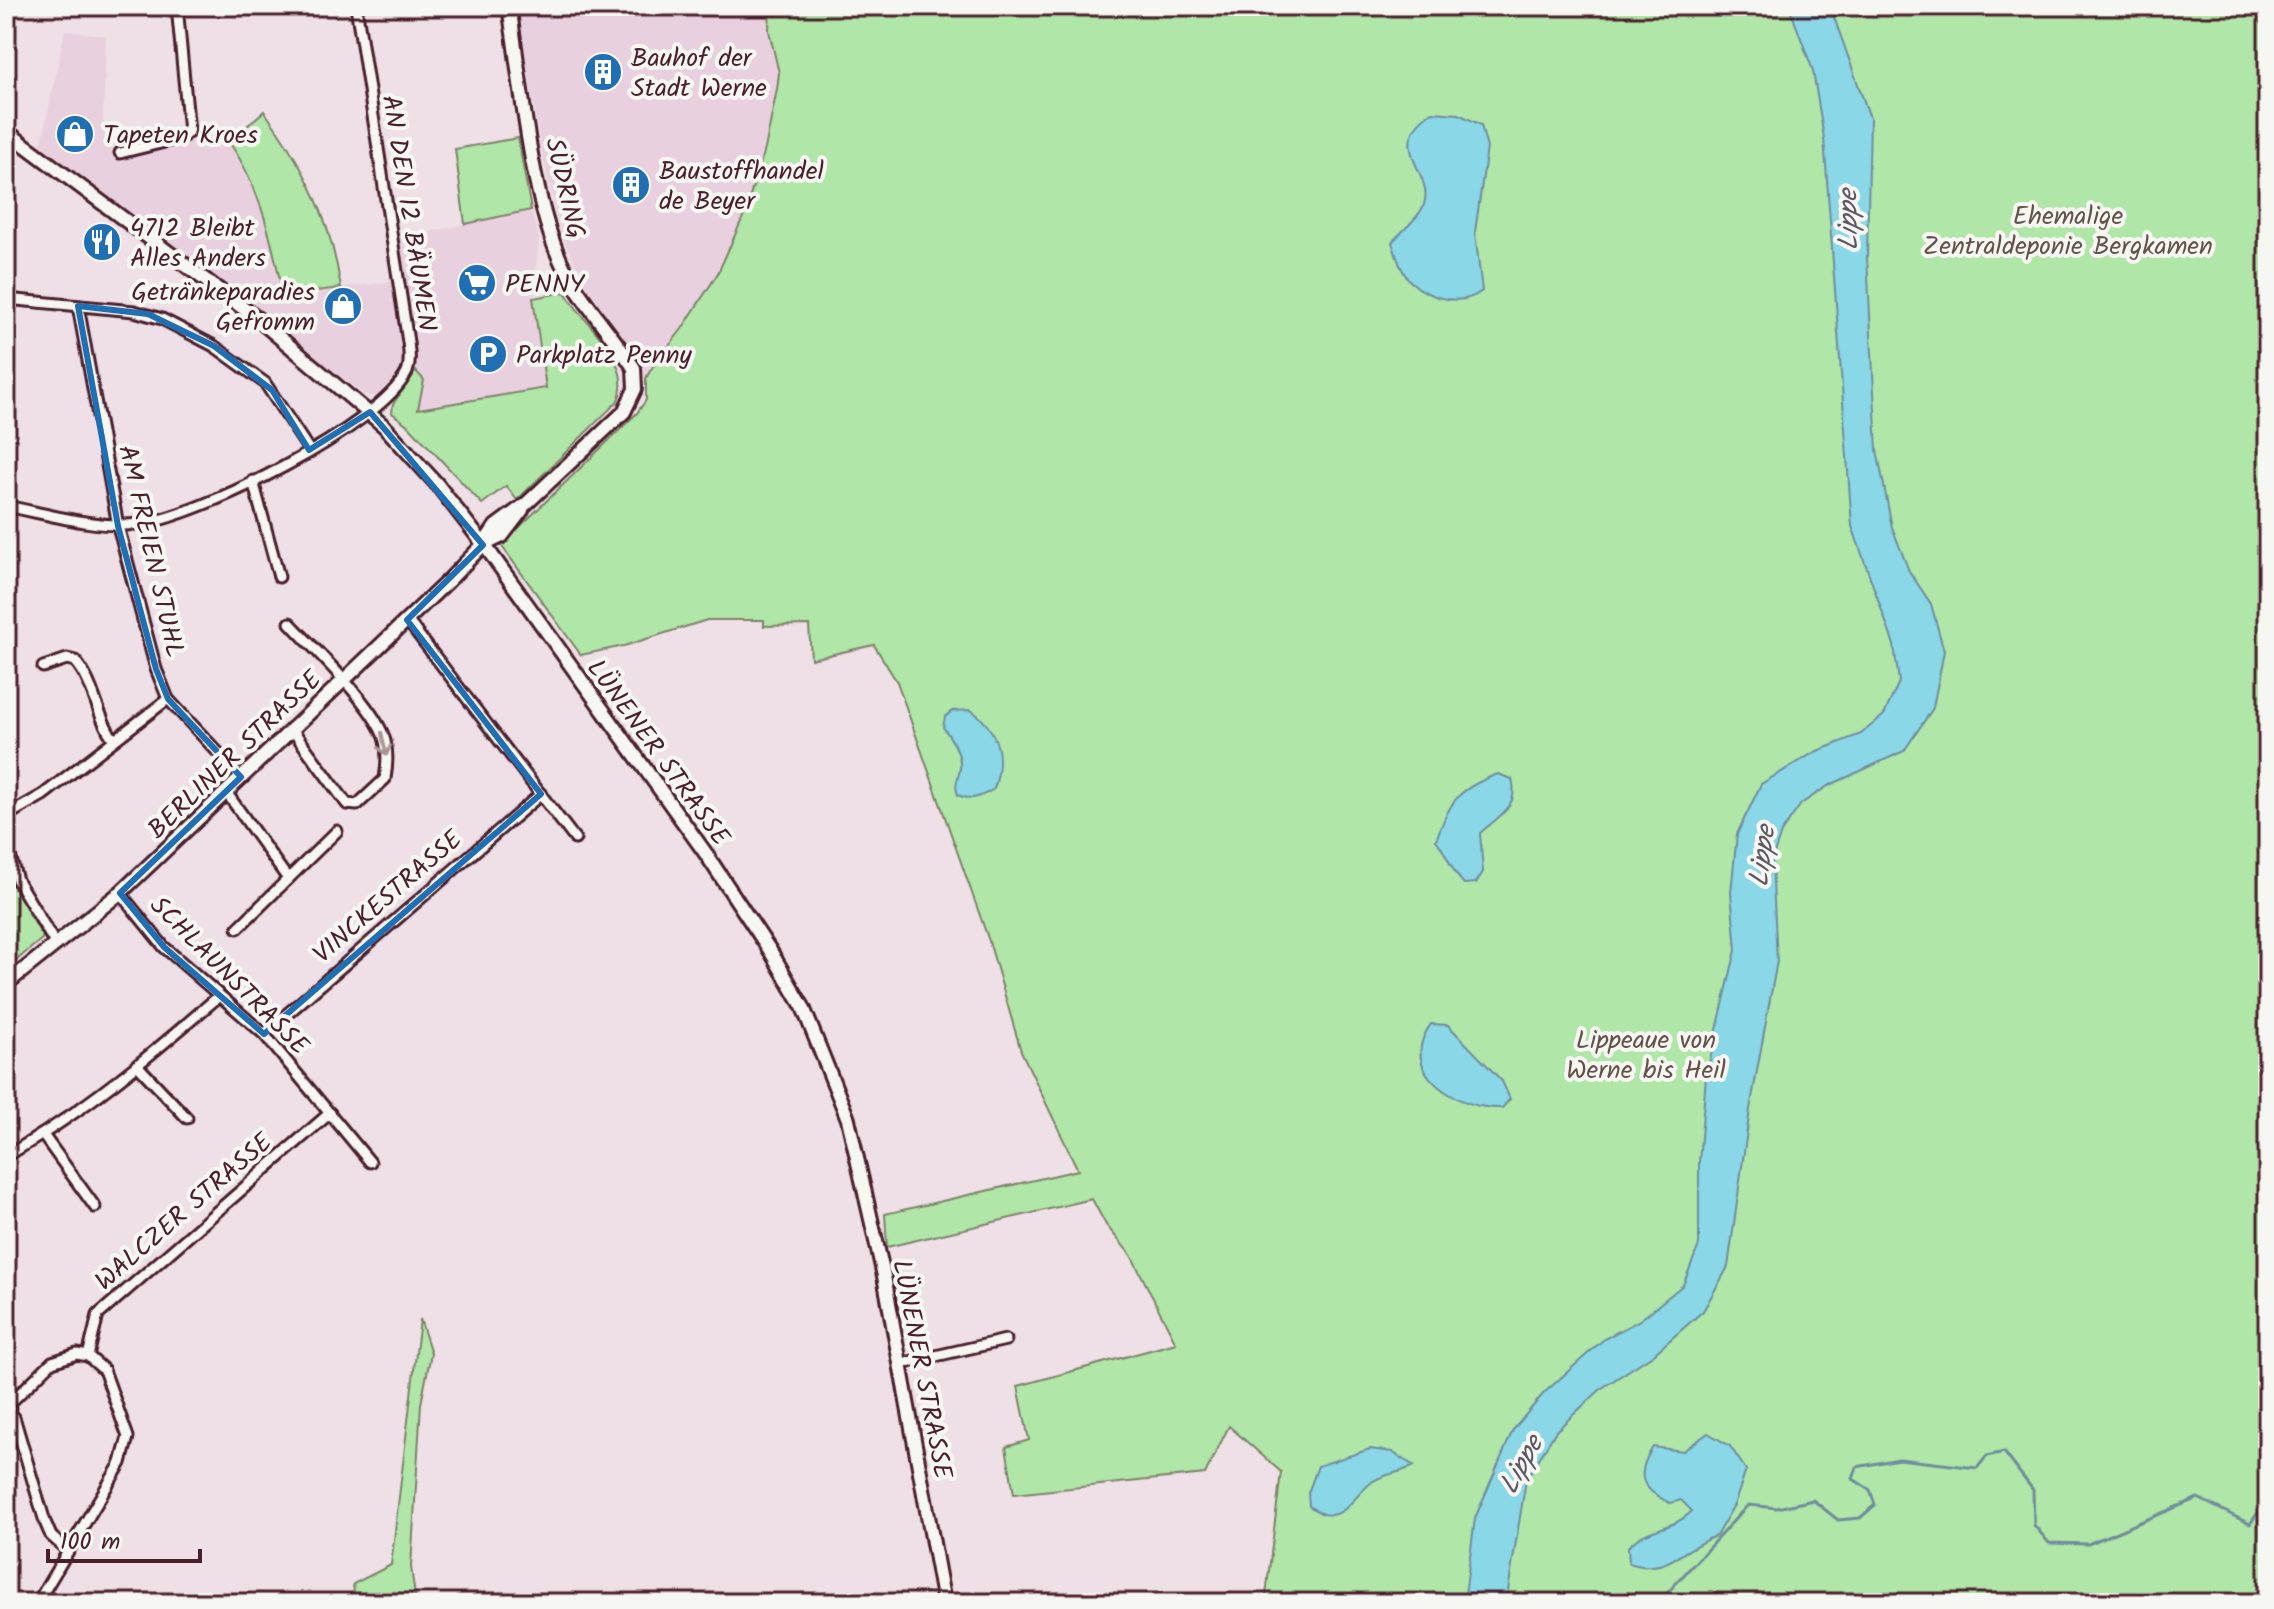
<svg xmlns="http://www.w3.org/2000/svg" width="2274" height="1609" font-family="Kalam,sans-serif">
<rect width="100%" height="100%" fill="#eee0e6"/>
<filter id="ink" filterUnits="userSpaceOnUse"><feTurbulence type="fractalNoise" baseFrequency=".0125" numOctaves="2"/><feDisplacementMap in="SourceGraphic" scale="16" xChannelSelector="R" yChannelSelector="G"/><feConvolveMatrix kernelMatrix="1 2 1 2 8 2 1 2 1" color-interpolation-filters="sRGB"/></filter>
<g filter="url(#ink)">
<g fill="#e9d0de">
<path d="M517 6H775L790 118 762 234 646 378 634 352 593 301 561 234 541 149Z"/>
<path d="M65 30 106 36 103 120 114 160 224 134 256 191 271 235 283 295 404 280 398 239 531 210 539 238 533 298 546 388 417 409 424 379 416 371H402L378 397 363 394 41 145Z"/>
</g>
<g fill="#b0e6a8" stroke="#7d826a" stroke-width="2">
<path d="M770 6H2268V1587L2257 1603H1265L1281 1472 1229 1426 1205 1474 1014 1494 1006 1447 1029 1440 1018 1386 1176 1343 1131 1255 1106 1225 1092 1199 887 1247 885 1214 1078 1170 1021 1051 989 941 897 682 874 645 811 659 809 625 764 626V620H707L624 646 581 655 501 545 637 413 646 400V378L652 368 682 329 718 273 744 215 765 149 777 89 779 73 769 31Z"/>
<path d="M264 111C306 169 330 217 341 288L283 295C272 242 261 188 229 142Z"/>
<path d="M518 138 531 210 465 224 455 149Z"/>
<path d="M565 292C583 324 637 363 617 402L517 500 506 486 482 504 410 427 392 413 393 404 416 371 424 380 418 409 546 388 533 298Z"/>
<path d="M9 876 43 938 6 969V879Z"/>
<path d="M420 1319 431 1353 421 1404 411 1567 416 1603H355L353 1584 391 1565Z"/>
</g>
<g fill="#89d7e7" stroke="#708d9c" stroke-width="2">
<path d="M1789 6H1830L1870 118 1867 257 1877 450 1892 527 1909 571 1931 604 1944 651 1933 708 1904 751 1828 786 1801 804 1781 833 1772 860 1777 961 1750 1109 1728 1267 1703 1311 1654 1354 1602 1388 1556 1431 1526 1480 1506 1603H1464L1475 1518 1513 1430 1544 1393 1604 1339 1640 1320 1683 1285 1699 1245V1162L1706 1076 1736 950 1731 892 1737 834 1761 784 1815 752 1861 734 1884 715 1899 682 1894 645 1852 526 1824 138 1813 71Z"/>
<path d="M1432 112 1459 114 1481 125 1487 148 1475 232 1482 291C1462 307 1430 299 1411 282 1401 272 1396 255 1392 242 1401 232 1416 220 1422 209 1440 175 1380 147 1432 112Z"/>
<path d="M971 710C999 730 1005 756 994 789 982 796 971 802 958 795 954 784 958 780 960 769 962 754 952 740 943 727L945 717 952 711Z"/>
<path d="M1498 774 1512 779C1520 807 1499 816 1480 833L1483 872 1476 883 1464 884C1451 871 1448 855 1436 840 1451 800 1457 789 1498 774Z"/>
<path d="M1431 1024 1448 1025 1502 1081 1510 1099 1502 1108C1459 1110 1395 1073 1431 1024Z"/>
<path d="M1708 1433 1730 1446 1746 1470 1734 1505 1716 1536C1681 1548 1669 1576 1629 1563L1628 1547C1648 1525 1672 1532 1692 1511L1681 1500 1670 1503C1640 1489 1635 1475 1653 1447L1683 1451Z"/>
<path d="M1370 1449 1392 1452 1414 1466C1401 1473 1382 1474 1372 1482 1349 1500 1341 1530 1309 1506L1308 1493 1318 1466Z"/>
</g>
<g fill="none" stroke-linecap="round" stroke-linejoin="round">
<path stroke="#708d9c" stroke-width="3" d="M1658 1603 1748 1505 1777 1508 1813 1500 1838 1520 1860 1518 1875 1505 1870 1490 1853 1479 1857 1467 1899 1459 1977 1468 1987 1456 2004 1452 2033 1490 2034 1525 2049 1543 2088 1544 2198 1498 2250 1524 2266 1501 2268 1490"/>
<g stroke="#4a1f2b" stroke-width="15">
<g id="street">
<path d="M120 153 181 138 189 132 177 6"/>
<path d="M6 172 7 160"/>
<path d="M6 299 134 311 162 319 214 346 265 383 309 450"/>
<path d="M78 306 118 526 156 669 168 699 241 777"/>
<path d="M253 481 279 577"/>
<path d="M6 506C48 514 96 529 139 524 199 517 381 426 407 372 411 362 409 352 408 342L356 6"/>
<path d="M407 620 575 839"/>
<path d="M290 623C314 649 377 708 385 741 388 753 387 767 385 779L357 805 347 804 291 728"/>
<path d="M43 667 67 659 75 661C95 683 96 716 114 740"/>
<path d="M226 792 288 879 337 831"/>
<path d="M6 816 43 795 168 699"/>
<path d="M6 842 17 880 56 945"/>
<path d="M120 893 164 947 264 1034 370 1162"/>
<path d="M238 928 288 879"/>
<path d="M264 1034 541 794"/>
<path d="M138 1066 187 1118"/>
<path d="M43 1135 95 1207"/>
<path d="M6 1156C84 1112 151 1055 219 996"/>
<path d="M88 1356 98 1315 330 1113"/>
<path d="M900 1364 1006 1340"/>
<path d="M6 1407 52 1362 77 1354 88 1356 104 1370 128 1437 121 1463 37 1603"/>
<path d="M6 1409 14 1417 45 1522 51 1536 68 1551"/>
</g>
</g>
<g stroke="#4a1f2b" stroke-width="18">
<g id="secondary">
<path d="M6 131 259 320 384 426 436 483 488 550 704 851 771 952 803 1007 848 1119 884 1276 944 1603"/>
<path d="M483 545 502 536 522 510"/>
<path d="M6 984 120 893 447 582 483 545 496 526 526 504 624 412 635 389 634 368C612 334 584 305 564 268 531 203 521 81 509 6"/>
</g>
</g>
<use href="#street" stroke="#f6f6f2" stroke-width="9"/>
<use href="#secondary" stroke="#f6f6f2" stroke-width="12"/>
</g>
<defs><path id="oneway-shaft" d="M-6 0H5M1.5-3L5.5 0L1.5 3" fill="none" stroke-width="1.6" stroke-linecap="round" stroke-linejoin="round" transform="scale(2)"/></defs>
<use stroke="#a99598" href="#oneway-shaft" transform="translate(384 744) rotate(78)"/>
</g>
<path fill="none" stroke="#1f6fb2" stroke-width="6" stroke-linejoin="round" d="M78 306 148 314 214 346 272 390 309 450 370 412 483 545 407 620 541 794 264 1034 164 947 120 893 241 777 168 699 156 669 118 526Z"/>
<defs>
<g id="building-disc" transform="scale(2)"><circle r="9.5" fill="#1f6fb2" stroke="#f6f6f2"/><path d="M-4-6H4V6H1V3H-1V6H-4ZM-2.5-4.3h1.7v1.8h-1.7ZM.8-4.3h1.7v1.8H.8ZM-2.5-1h1.7V.8h-1.7ZM.8-1h1.7V.8H.8Z" fill="#fff"/></g>
<g id="shop-disc" transform="scale(2)"><circle r="9.5" fill="#1f6fb2" stroke="#f6f6f2"/><path d="M-5-2.5h2.3a2.7 3.5 0 0 1 5.4 0H5L5.5 6h-11ZM-1.5-2.5h3a1.5 2.3 0 0 0-3 0Z" fill="#fff"/></g>
<g id="restaurant-disc" transform="scale(2)"><circle r="9.5" fill="#1f6fb2" stroke="#f6f6f2"/><path d="M-5-6h1v4h1v-4h1v4h1v-4h1v5L-1.5 .5V6h-2V.5L-5-1ZM5-6V6H3V1.5H1.5Q1.5-4 5-6Z" fill="#fff"/></g>
<g id="supermarket-disc" transform="scale(2)"><circle r="9.5" fill="#1f6fb2" stroke="#f6f6f2"/><path d="M-6-5.5h2.5l.6 2H6L4.5 2H-2.5L-4.4-4H-6ZM-1.5 3.2a1.3 1.3 0 1 0 .1 0ZM3 3.2a1.3 1.3 0 1 0 .1 0Z" fill="#fff"/></g>
<g id="parking-disc" transform="scale(2)"><circle r="9.5" fill="#1f6fb2" stroke="#f6f6f2"/><path d="M-3.5-5.5H1a3.5 3.5 0 0 1 0 7H-1V5.5H-3.5ZM-1-3.4V-.6H.8a1.4 1.4 0 0 0 0-2.8Z" fill="#fff"/></g>
</defs>
<g fill-rule="evenodd">
<use href="#building-disc" x="603" y="72"/>
<use href="#shop-disc" x="75" y="134"/>
<use href="#building-disc" x="631" y="185"/>
<use href="#restaurant-disc" x="102" y="242"/>
<use href="#supermarket-disc" x="477" y="283"/>
<use href="#shop-disc" x="343" y="306"/>
<use href="#parking-disc" x="488" y="354"/>
</g>
<g text-anchor="middle" stroke-width="8" stroke-linejoin="round" paint-order="stroke">
<g font-size="26" fill="#4a1f2b" stroke="#f6f6f2" text-anchor="start">
<text x="631" y="66">Bauhof der<tspan x="631" dy="30">Stadt Werne</tspan></text>
<text x="103" y="143">Tapeten Kroes</text>
<text x="659" y="179">Baustoffhandel<tspan x="659" dy="30">de Beyer</tspan></text>
<text x="130" y="236">4712 Bleibt<tspan x="130" dy="30">Alles Anders</tspan></text>
<text x="505" y="292">PENNY</text>
<text x="315" y="300" text-anchor="end">Getränkeparadies<tspan x="315" dy="30">Gefromm</tspan></text>
<text x="516" y="363">Parkplatz Penny</text>
</g>
<g font-size="26" fill="#4a1f2b" stroke="#f6f6f2">
<text transform="translate(566 188) rotate(77)" y="9">SÜDRING</text>
<text transform="translate(410 213) rotate(81)" y="9">AN DEN 12 BÄUMEN</text>
<text transform="translate(152 551) rotate(77)" y="9">AM FREIEN STUHL</text>
<text transform="translate(659 752) rotate(54)" y="9">LÜNENER STRASSE</text>
<text transform="translate(234 754) rotate(-44)" y="9">BERLINER STRASSE</text>
<text transform="translate(387 896) rotate(-41)" y="9">VINCKESTRASSE</text>
<text transform="translate(230 975) rotate(45)" y="9">SCHLAUNSTRASSE</text>
<text transform="translate(183 1211) rotate(-41)" y="9">WALCZER STRASSE</text>
<text transform="translate(923 1369) rotate(79)" y="9">LÜNENER STRASSE</text>
</g>
<g font-size="26" fill="#64514a" stroke="#f6f6f2">
<text x="2068" y="224">Ehemalige<tspan x="2068" dy="30">Zentraldeponie Bergkamen</tspan></text>
<text x="1646" y="1048">Lippeaue von<tspan x="1646" dy="30">Werne bis Heil</tspan></text>
</g>
<g font-size="28" font-style="italic" fill="#5d5663" stroke="#f6f6f2">
<text transform="translate(1847 220) rotate(-91)" y="10">Lippe</text>
<text transform="translate(1761 856) rotate(-83)" y="10">Lippe</text>
<text transform="translate(1520 1464) rotate(-61)" y="10">Lippe</text>
</g>
</g>
<rect width="2274" height="1609" fill="none" stroke="#f6f6f2" stroke-width="32"/>
<rect x="16" y="16" width="2242" height="1577" fill="none" stroke="#4a1f2b" stroke-width="3" filter="url(#ink)"/>
<path d="M48 1549v12h152v-12" fill="none" stroke="#4a1f2b" stroke-width="4"/>
<text x="60" y="1549" font-size="24" fill="#4a1f2b" stroke="#f6f6f2" stroke-width="6" paint-order="stroke">100 m</text>
</svg>
